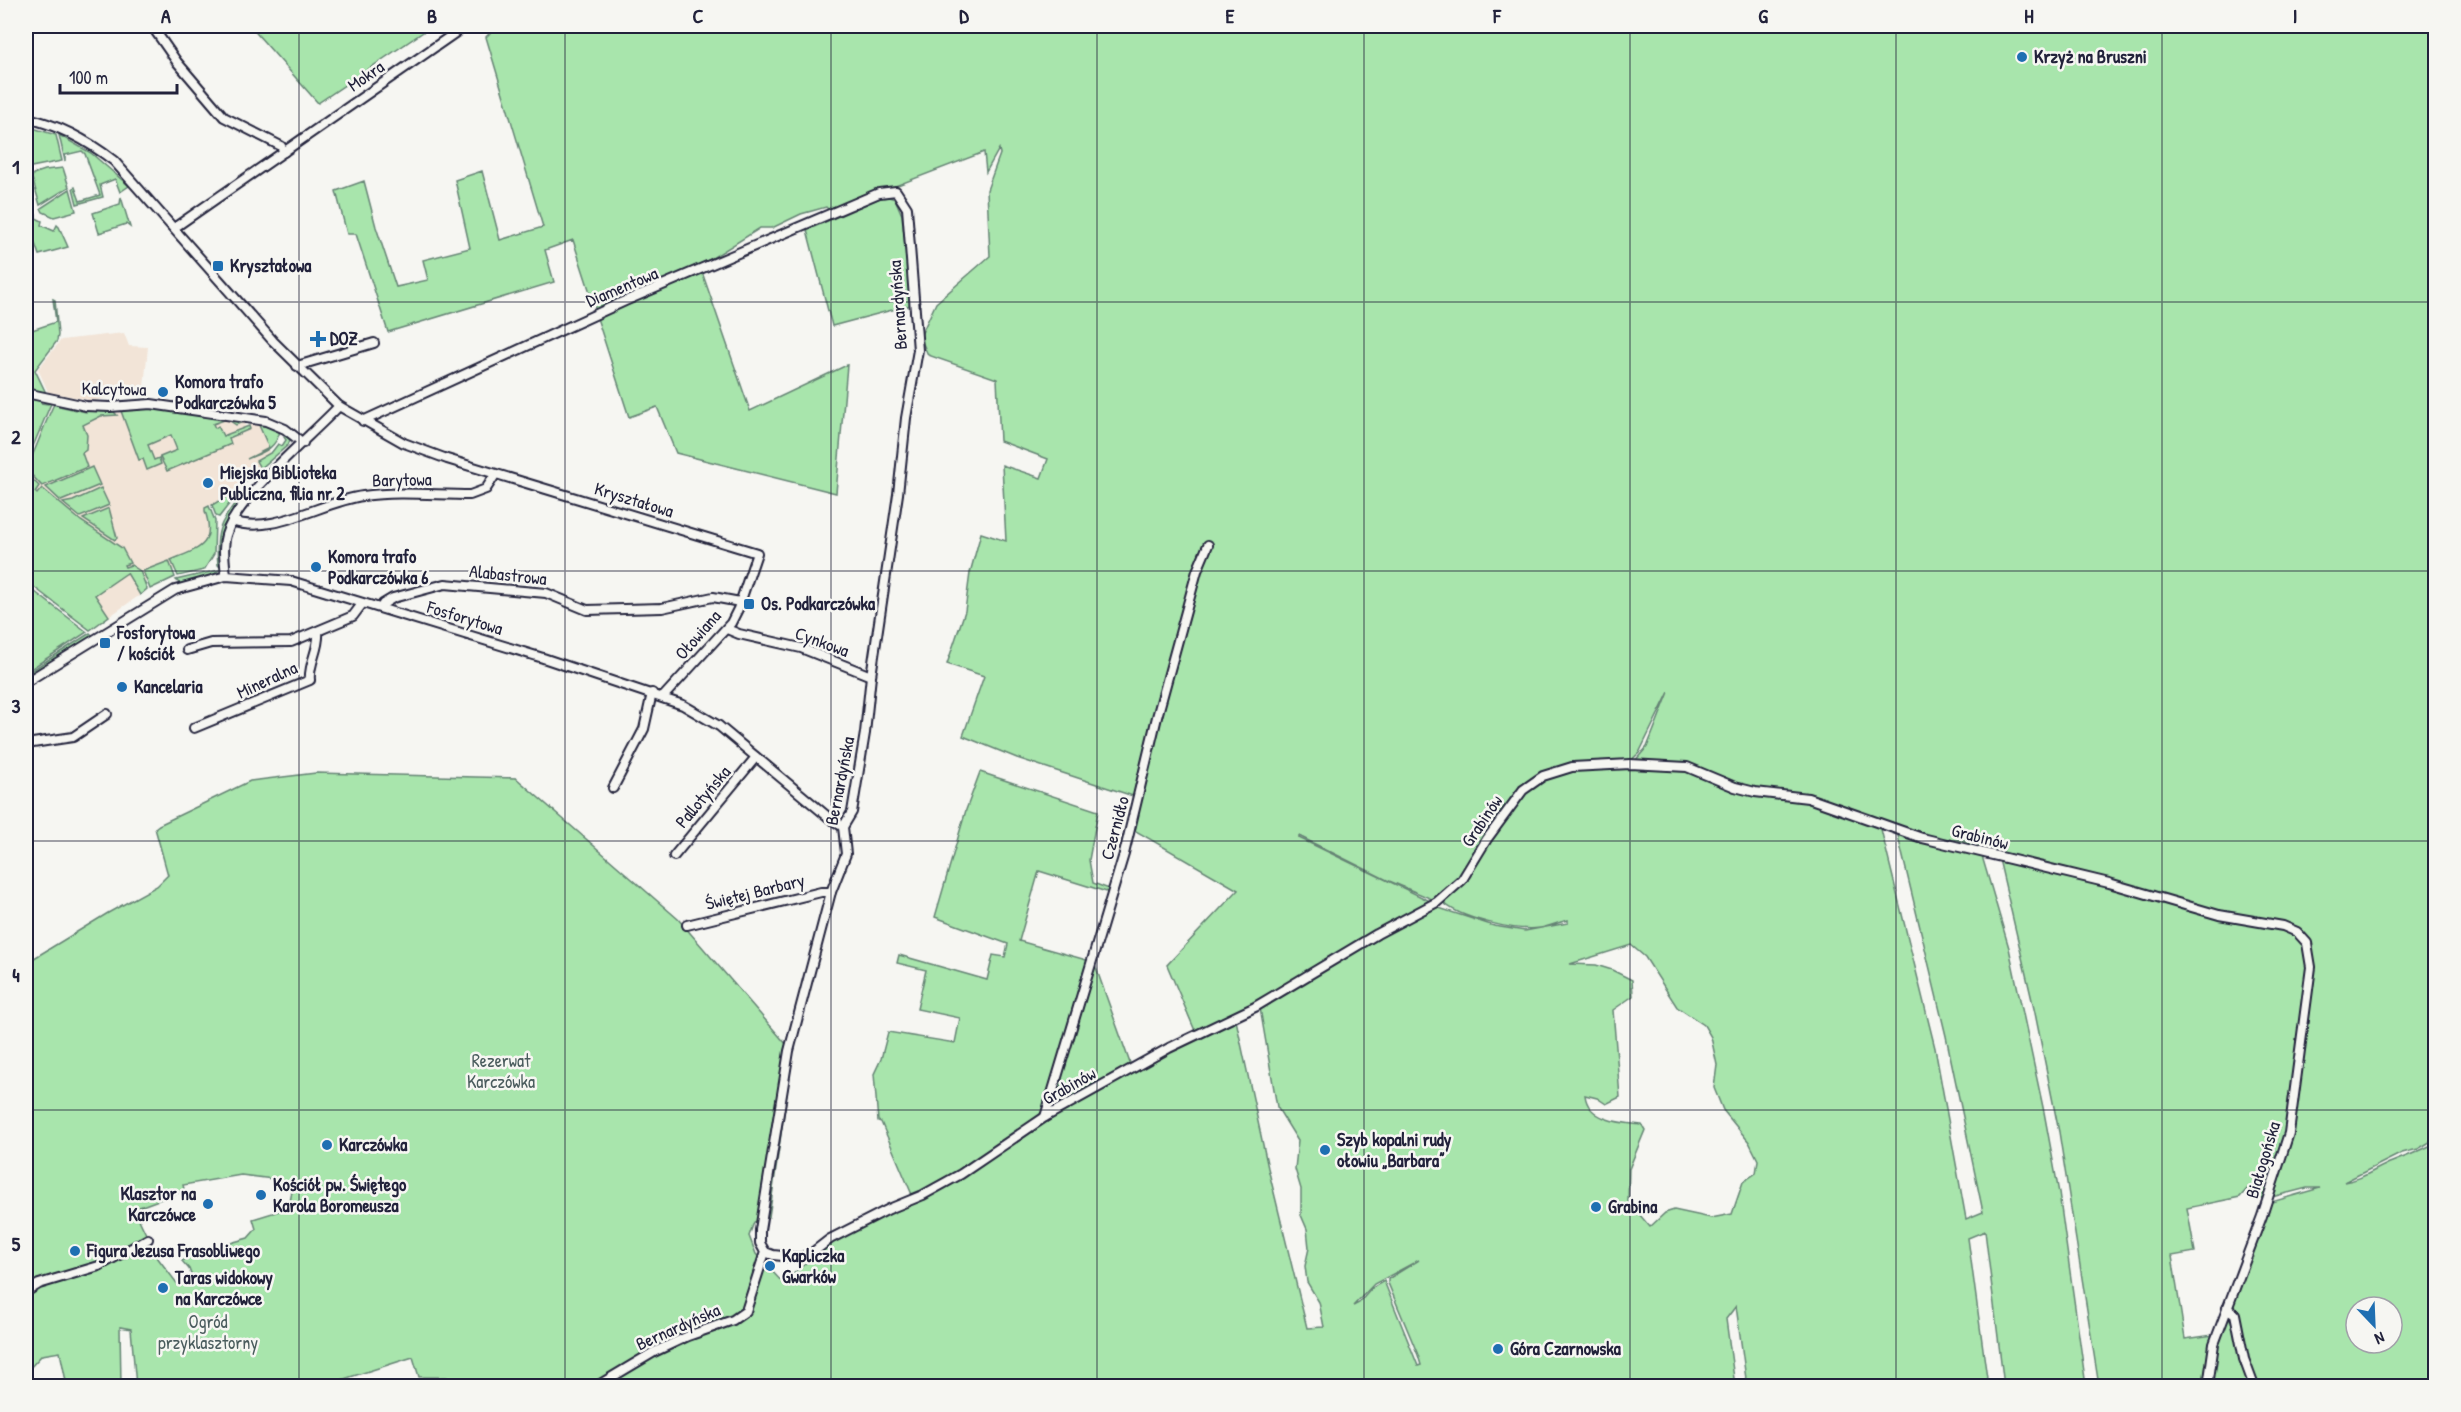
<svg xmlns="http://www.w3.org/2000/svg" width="2461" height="1412" font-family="'Patrick Hand',sans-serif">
<rect width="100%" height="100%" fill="#f6f6f2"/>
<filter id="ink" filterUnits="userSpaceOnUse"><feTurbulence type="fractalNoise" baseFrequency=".0167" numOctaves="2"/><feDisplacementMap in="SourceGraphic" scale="12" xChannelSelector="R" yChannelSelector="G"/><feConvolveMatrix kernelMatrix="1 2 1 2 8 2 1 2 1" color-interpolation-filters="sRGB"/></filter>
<g filter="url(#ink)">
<g fill="#f2e4d7">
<path d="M124 333 129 346 148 347 144 387 94 401 48 392 38 369 61 340Z"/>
<path d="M133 411 206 417 243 422 245 426 259 424 269 444V455L263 466 241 480 244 486 230 497 205 508 208 515 210 555 135 586 140 595 90 630 26 580V469L37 448 41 431 98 415Z"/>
</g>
<g fill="#a8e5ac" stroke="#658474" stroke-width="1.5" fill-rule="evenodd">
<path d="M250 26H432L318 103Z"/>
<path d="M497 26H2435V1139L2418 1149 2402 1153 2344 1182C2362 1180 2376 1168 2392 1162 2407 1156 2421 1151 2435 1143V1386H2255V1384L2210 1386 2217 1346 2268 1203 2320 1188H2307L2272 1197 2292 1133 2295 1110 2288 1115 2285 1135 2263 1199 2247 1189 2240 1197 2187 1208 2195 1252 2172 1256 2185 1339 2214 1335 2208 1354 2203 1386H2099L2059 1132 2035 1013 1999 859 2067 877V871L1932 837 1824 799 1797 793 1757 790 1732 783 1685 765 1633 763 1647 747 1669 692 1639 753 1629 762 1581 763 1560 768 1526 785 1500 817 1460 878 1434 900 1387 880 1299 836V838L1430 901 1337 956 1342 957 1433 906 1494 926 1525 931 1568 923V920C1558 922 1550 927 1540 928 1518 932 1457 918 1442 901L1464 881 1524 793 1550 776 1568 770 1587 767 1627 766 1687 770 1740 793 1759 797 1807 801 1880 825 1935 1048 1966 1219 1983 1212 1946 1036 1897 832 1982 856 2009 948 2044 1112 2059 1193 2086 1386H2004L1985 1231 1968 1238 1988 1386H1747L1736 1306 1726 1319 1735 1386H604L663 1351 706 1331 701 1328 675 1339 596 1386H464L463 1382 446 1377H419L413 1357 322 1386H136L131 1329 120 1327 121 1386H67L60 1352 42 1355 26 1372V963L108 913 157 886 168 875 155 828 159 825 250 781 316 773 516 778 678 919 793 1052 769 1217 754 1222 749 1236 756 1254 783 1283 830 1242 889 1213 923 1199 964 1174 1051 1116 1176 1048 1236 1020 1268 1168 1307 1328 1324 1327 1319 1302 1307 1282 1305 1266 1309 1248 1307 1229 1301 1215V1189L1295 1169 1298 1141 1277 1107 1260 1008 1320 970 1316 968 1261 1001 1196 1033 1167 965 1238 890 1134 830 1174 667 1171 666 1136 797 1017 758 963 736 984 676 947 664 965 611 970 573 981 533 1006 541 1002 465 1041 478 1048 459 1000 441 997 379 928 355 920 337 936 303 990 256 987 190 1000 154 999 149 986 172 984 152 830 211 826 207 801 214 772 228H760L701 265 596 311 573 240 545 250 554 282 388 332 356 234H347L336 191 364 181 376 227 396 287 428 280 423 260 470 248 455 180 482 171 500 240 543 227 486 37ZM1202 555 1203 562 1183 635 1179 637 1197 566ZM1631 945 1645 957 1677 1007 1704 1025 1711 1037 1717 1065 1714 1088 1723 1110 1749 1142 1758 1160 1756 1173 1743 1182 1732 1214 1711 1218 1674 1210 1665 1213 1650 1227 1628 1201 1629 1169 1645 1130 1642 1125C1621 1123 1588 1121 1585 1095L1597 1098 1606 1104 1620 1097 1613 1010 1633 996 1632 980 1612 970 1596 965 1570 964ZM241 1175 281 1180 292 1191 289 1208 253 1219 256 1229 248 1238 202 1251 182 1261 189 1269 192 1277 179 1286 157 1257 134 1209 180 1192 184 1189 183 1185ZM1419 1260 1388 1279V1283L1418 1355 1421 1365 1418 1366 1384 1281 1372 1288 1359 1303 1353 1306 1374 1284ZM2356 1307H2392V1343H2356Z"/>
<path d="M26 126 56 135 62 161 26 168Z"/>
<path d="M59 135 91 153 129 186 120 192 115 179 100 185 103 197 77 204 73 188 75 187 80 201 100 195 85 154 82 151 65 155V161Z"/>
<path d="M63 168 69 187 40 205 32 178 33 174 45 170Z"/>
<path d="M70 189 76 211 54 217 43 212 41 208Z"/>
<path d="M121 197 130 227 126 224 99 233 93 213 120 204Z"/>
<path d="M889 197 895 199 902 215 911 305 832 326 807 230 880 198Z"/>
<path d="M36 215V218L42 221 41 225 54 231 57 225 59 227 68 247 39 255 26 218Z"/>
<path d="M702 272 750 411 847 365 836 493 676 453 657 407 629 417 597 318Z"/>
<path d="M53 299 55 300 58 335 57 341 35 370 45 391 44 395 26 391V332L56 322Z"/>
<path d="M26 395 41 399V403L48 404 52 401 26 463Z"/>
<path d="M55 402 59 406 86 412 90 410 113 411 117 415 101 416 83 425 87 435 86 450 82 453 87 467 42 486 26 469C37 448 44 424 55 402Z"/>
<path d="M148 407 245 421 236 425 227 419 213 424 215 428 218 426 223 436 249 426 250 429 229 438 231 444 167 471 160 457 177 450 171 435 148 445 154 460 159 458 161 464 147 470 143 459 139 460 121 411Z"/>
<path d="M258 423 280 430C277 449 261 453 247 459L269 448Z"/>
<path d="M286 436 290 440 288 445 246 481V475L260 468 256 461 272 452 278 444 282 446 286 440 284 437Z"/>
<path d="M92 467 100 485 61 501 46 487Z"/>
<path d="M26 473 39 486 35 492 37 494 42 488 81 521 122 548 130 563 124 565 125 567 131 565 140 571 147 589 140 595 127 573 95 595 109 616 90 630 26 581Z"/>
<path d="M101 488 109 505 80 517 63 503 73 501Z"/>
<path d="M234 492 237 494 219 517 216 516 212 505Z"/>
<path d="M239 498 241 501 223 527 220 567 218 565C215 532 219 523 239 498Z"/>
<path d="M209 506 215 521 214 554 204 570 178 576 171 560C197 549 217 546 205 511V508Z"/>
<path d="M109 508 117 538 115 540 83 519Z"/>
<path d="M169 561 175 577 150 589 143 571Z"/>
<path d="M219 570 213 576 180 584 176 580Z"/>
<path d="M26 585 87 632 26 672V663L30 661 26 652Z"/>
<path d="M90 633 93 636 26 679V674Z"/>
<path d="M980 772 1098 811 1089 860 1093 883 1109 889 1125 839 1110 893 1039 871 1019 941 1090 961 1043 1114 962 1170 913 1197 881 1122 878 1121 874 1074 881 1059 888 1032 955 1043 960 1018 917 1009 926 970 897 963 899 955 987 980 993 955 1005 957 1008 944 935 917 966 810Z"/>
<path d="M1094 962 1131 1066 1051 1109Z"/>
</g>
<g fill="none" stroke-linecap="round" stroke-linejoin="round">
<g stroke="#22223b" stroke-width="12">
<g id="street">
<path d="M152 26 177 62 224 117 281 146 284 152"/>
<path d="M26 118C60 125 87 140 114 161L273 341 339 406 404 443 447 459 757 553 738 609 731 623 663 697"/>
<path d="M174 228 465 26"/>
<path d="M297 366 374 343"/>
<path d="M26 393 86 406 110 407 151 404 266 421 285 429 303 443"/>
<path d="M363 421 625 301 879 193 896 191 907 208 918 350 906 418 898 494 871 676 865 733 852 812 843 827 846 854 831 892 789 1051 760 1230V1243L765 1252 746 1311 733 1320 688 1336 654 1352 597 1386"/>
<path d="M232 521C273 536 323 501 363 496 398 491 435 495 470 495L486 489 495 475"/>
<path d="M226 576C225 562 222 548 226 535 238 495 309 438 339 406"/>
<path d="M381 608 383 604 393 598 445 584 546 593 587 610 662 608 713 597 740 602"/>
<path d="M727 629 739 634 801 648 871 676"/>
<path d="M187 650 211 643 291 642 353 616 362 604"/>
<path d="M26 682 175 590 226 576 291 581 543 658 683 705 719 726 827 816 843 827"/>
<path d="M194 728 310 680C308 664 320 648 318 632"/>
<path d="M26 744 73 737 107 714"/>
<path d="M613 788 644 729 652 693"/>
<path d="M674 856 756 757"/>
<path d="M687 925 821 892H831"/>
<path d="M1045 1117 1124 854 1157 717 1197 571 1208 545"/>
<path d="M765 1252 773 1255 792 1257H802L812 1253 830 1239 889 1209 923 1195 961 1174 1045 1117 1169 1048 1255 1007 1377 934 1437 902 1462 880 1487 839 1523 790 1543 776 1572 767 1630 764 1687 767 1735 787 1755 792 1808 798 1922 838 2109 883 2219 915 2283 926 2297 932 2307 943 2311 967 2289 1133 2262 1216 2214 1344 2208 1386"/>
<path d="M26 1292 39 1284 99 1266 148 1239"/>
<path d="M2227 1308 2235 1314 2244 1359 2254 1386"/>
</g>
</g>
<use href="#street" stroke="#f6f6f2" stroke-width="8"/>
</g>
</g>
<path fill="none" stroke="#22223b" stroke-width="1.5" stroke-opacity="0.55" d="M299 26V1386M565 26V1386M831 26V1386M1097 26V1386M1364 26V1386M1630 26V1386M1896 26V1386M2162 26V1386M26 302H2436M26 571H2436M26 841H2436M26 1110H2436"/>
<g fill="#1f6fb2" stroke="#f6f6f2" stroke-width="2">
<circle cx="2022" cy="57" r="6"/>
<rect x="212" y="260" width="12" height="12" rx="3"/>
<path d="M315 330h6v6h6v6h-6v6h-6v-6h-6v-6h6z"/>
<circle cx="163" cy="392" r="6"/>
<circle cx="208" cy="483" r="6"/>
<circle cx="316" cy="567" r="6"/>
<rect x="743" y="598" width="12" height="12" rx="3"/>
<rect x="99" y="637" width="12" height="12" rx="3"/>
<circle cx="122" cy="687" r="6"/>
<circle cx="327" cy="1145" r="6"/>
<circle cx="1325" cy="1150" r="6"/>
<circle cx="261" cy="1195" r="6"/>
<circle cx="208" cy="1204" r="6"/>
<circle cx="1596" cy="1207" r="6"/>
<circle cx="75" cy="1251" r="6"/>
<circle cx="770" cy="1266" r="6"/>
<circle cx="163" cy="1288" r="6"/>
<circle cx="1498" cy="1349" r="6"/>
</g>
<g text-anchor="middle" stroke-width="5" stroke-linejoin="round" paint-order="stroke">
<g font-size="18" font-weight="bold" fill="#22223b" stroke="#f6f6f2" text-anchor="start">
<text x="2034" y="63">Krzyż na Bruszni</text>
<text x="230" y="272">Kryształowa</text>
<text x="330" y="345">DOZ</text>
<text x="175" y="388">Komora trafo<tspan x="175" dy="21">Podkarczówka 5</tspan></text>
<text x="220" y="479">Miejska Biblioteka<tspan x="220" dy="21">Publiczna, filia nr 2</tspan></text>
<text x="328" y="563">Komora trafo<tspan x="328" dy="21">Podkarczówka 6</tspan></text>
<text x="761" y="610">Os. Podkarczówka</text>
<text x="117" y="639">Fosforytowa<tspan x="117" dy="21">/ kościół</tspan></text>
<text x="134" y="693">Kancelaria</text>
<text x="1337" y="1146">Szyb kopalni rudy<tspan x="1337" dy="21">ołowiu „Barbara”</tspan></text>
<text x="339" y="1151">Karczówka</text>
<text x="273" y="1191">Kościół pw. Świętego<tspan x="273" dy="21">Karola Boromeusza</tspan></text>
<text x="196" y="1200" text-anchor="end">Klasztor na<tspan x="196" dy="21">Karczówce</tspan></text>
<text x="1608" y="1213">Grabina</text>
<text x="87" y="1257">Figura Jezusa Frasobliwego</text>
<text x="782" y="1262">Kapliczka<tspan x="782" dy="21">Gwarków</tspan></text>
<text x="175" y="1284">Taras widokowy<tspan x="175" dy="21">na Karczówce</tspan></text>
<text x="1510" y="1355">Góra Czarnowska</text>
</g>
<g font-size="18" fill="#22223b" stroke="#f6f6f2">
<text transform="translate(366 76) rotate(-35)" y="6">Mokra</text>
<text transform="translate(622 287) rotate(-23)" y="6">Diamentowa</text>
<text transform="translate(898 305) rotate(-94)" y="6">Bernardyńska</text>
<text transform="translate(114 389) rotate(1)" y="6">Kalcytowa</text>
<text transform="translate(402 480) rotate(-1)" y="6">Barytowa</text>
<text transform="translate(634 500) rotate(17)" y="6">Kryształowa</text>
<text transform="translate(508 575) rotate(6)" y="6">Alabastrowa</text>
<text transform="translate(465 618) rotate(17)" y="6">Fosforytowa</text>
<text transform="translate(698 635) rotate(-49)" y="6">Ołowiana</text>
<text transform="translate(822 642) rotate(20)" y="6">Cynkowa</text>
<text transform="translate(267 680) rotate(-25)" y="6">Mineralna</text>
<text transform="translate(840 781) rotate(-79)" y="6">Bernardyńska</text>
<text transform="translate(703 797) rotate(-50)" y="6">Pallotyńska</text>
<text transform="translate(1482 821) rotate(-56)" y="6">Grabinów</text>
<text transform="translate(1115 828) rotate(-75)" y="6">Czernidło</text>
<text transform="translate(1980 837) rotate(14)" y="6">Grabinów</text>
<text transform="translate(755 892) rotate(-14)" y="6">Świętej Barbary</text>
<text transform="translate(1069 1086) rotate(-29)" y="6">Grabinów</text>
<text transform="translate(2263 1160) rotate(-73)" y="6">Białogońska</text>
<text transform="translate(678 1327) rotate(-24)" y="6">Bernardyńska</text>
</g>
<g font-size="18" fill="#4a5c5d" stroke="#f6f6f2">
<text x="501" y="1067">Rezerwat<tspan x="501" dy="21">Karczówka</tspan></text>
<text x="208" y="1328">Ogród<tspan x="208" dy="21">przyklasztorny</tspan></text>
</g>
</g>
<rect width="2461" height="1412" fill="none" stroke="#f6f6f2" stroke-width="66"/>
<g transform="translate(2374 1325) rotate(157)"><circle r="28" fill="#f6f6f2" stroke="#a1a1a9" stroke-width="1.5"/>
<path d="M0-4.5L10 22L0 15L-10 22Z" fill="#1f6fb2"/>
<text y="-9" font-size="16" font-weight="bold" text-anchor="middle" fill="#22223b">N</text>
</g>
<path d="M60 84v9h117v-9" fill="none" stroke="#22223b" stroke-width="3"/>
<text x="69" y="84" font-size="18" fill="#22223b" stroke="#f6f6f2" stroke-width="4.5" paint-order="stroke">100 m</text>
<rect x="33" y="33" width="2395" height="1346" fill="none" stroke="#22223b" stroke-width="2"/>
<g font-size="20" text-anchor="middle" font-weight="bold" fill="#22223b">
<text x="166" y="23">A</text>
<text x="432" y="23">B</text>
<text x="698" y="23">C</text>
<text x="964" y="23">D</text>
<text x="1230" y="23">E</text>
<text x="1497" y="23">F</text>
<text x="1763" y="23">G</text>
<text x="2029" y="23">H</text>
<text x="2295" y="23">I</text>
<text x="16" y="174">1</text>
<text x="16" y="444">2</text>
<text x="16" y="713">3</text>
<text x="16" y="982">4</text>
<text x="16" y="1251">5</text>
</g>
</svg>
